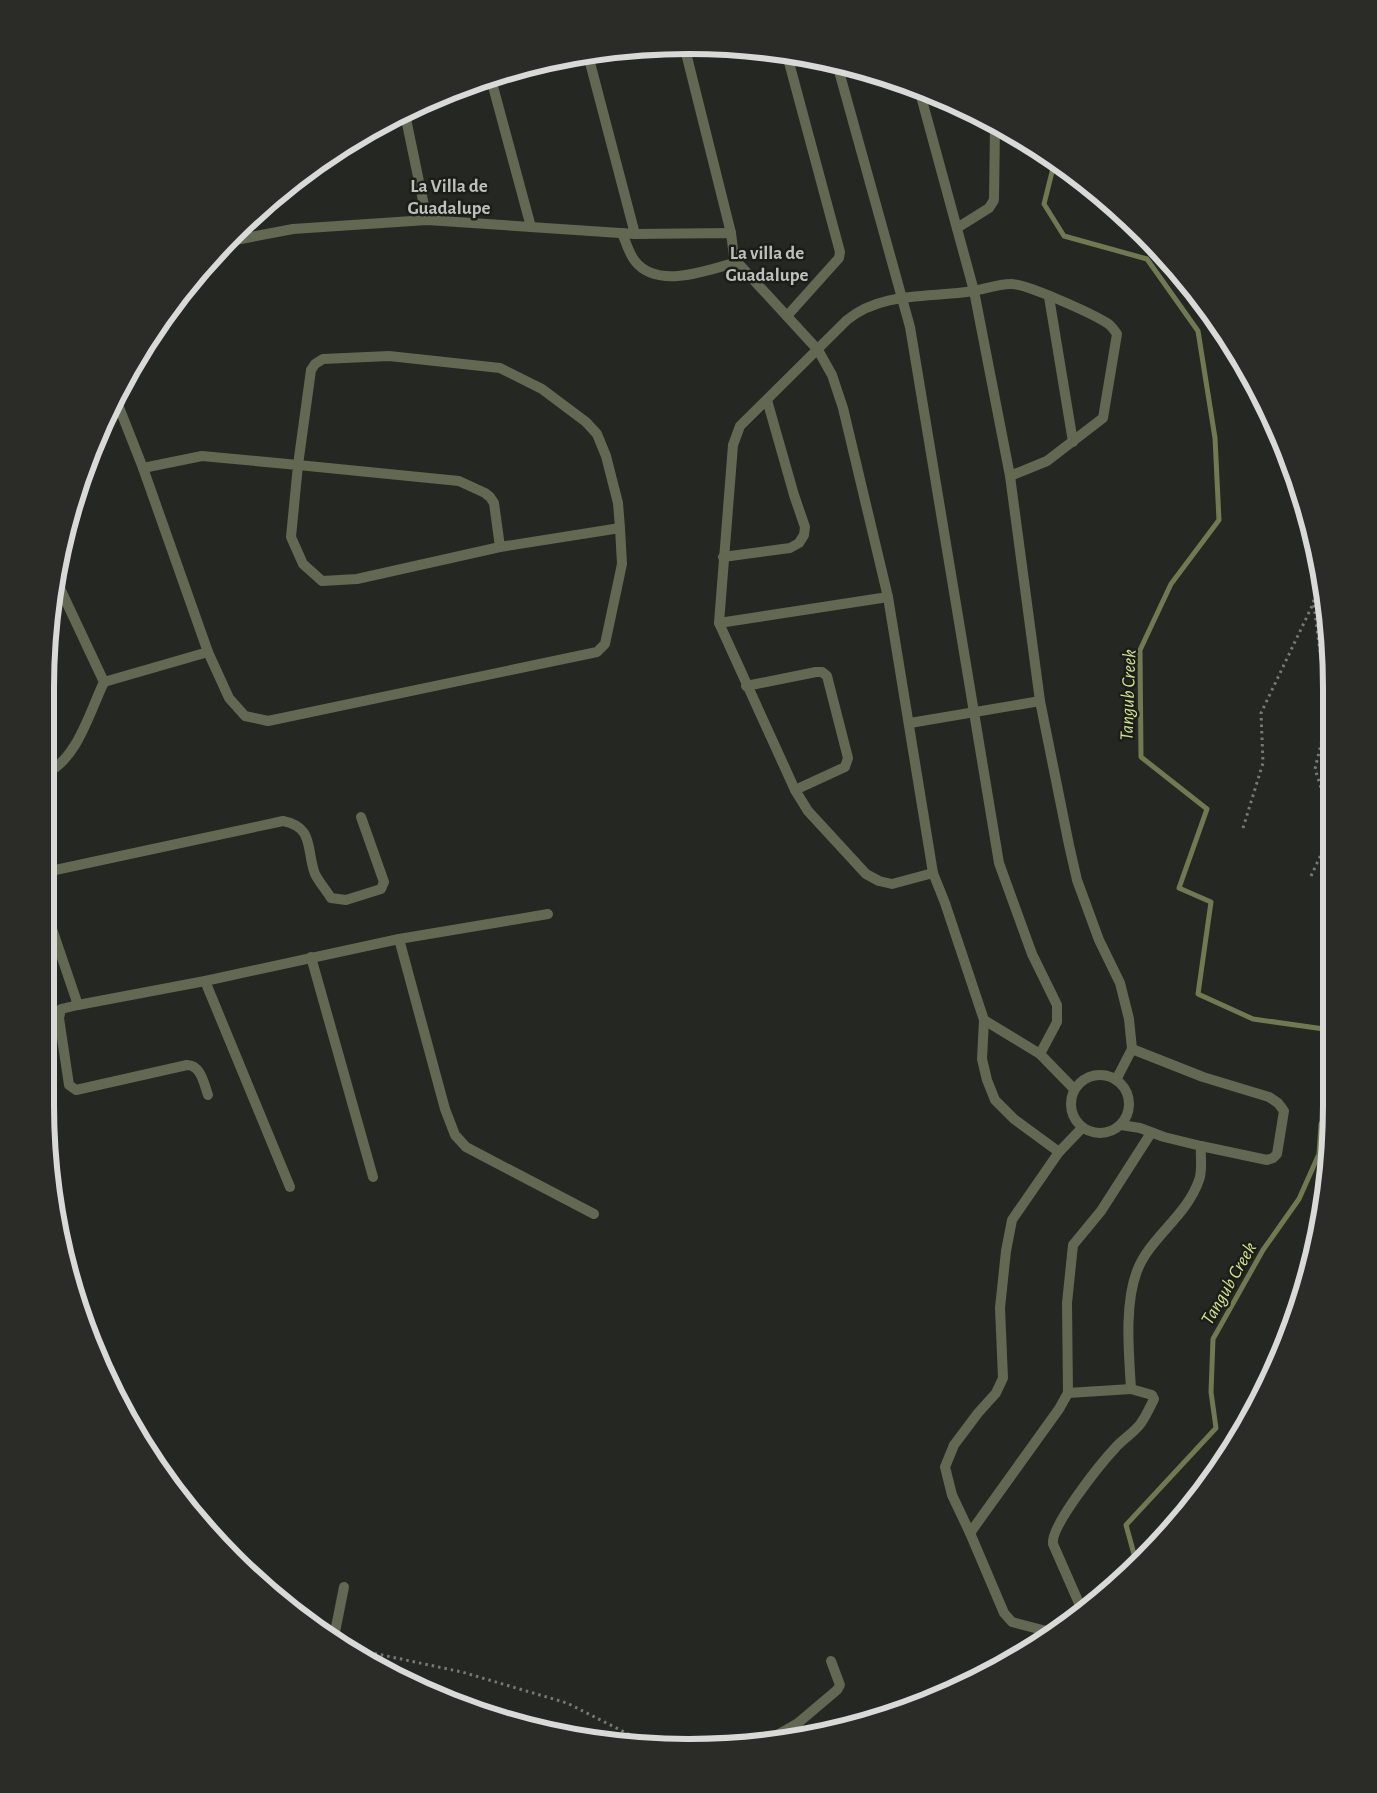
<svg xmlns="http://www.w3.org/2000/svg" width="1377" height="1793" font-family="'Alegreya Sans',sans-serif">
<rect width="100%" height="100%" fill="#252722"/>
<g fill="none" stroke-linecap="round" stroke-linejoin="round">
<g stroke="#717953" stroke-width="5">
<path d="M1055 160 1044 204 1064 236 1147 259 1198 331 1215 438 1219 520 1171 584 1140 650 1141 757 1207 809 1179 888 1211 902 1198 994 1253 1019 1324 1029 1326 1034"/>
<path d="M1137 1565 1126 1525 1216 1428 1211 1392 1213 1339 1263 1250 1299 1199 1319 1154 1321 1124 1326 1114"/>
</g>
<g stroke="#777975" stroke-width="3" stroke-dasharray="2.5 4" stroke-linecap="butt">
<path d="M1314 605 1327 706"/>
<path d="M1327 806 1315 769 1327 719"/>
<path d="M1243 828 1263 763 1261 713 1313 604 1319 575"/>
<path d="M1311 876 1326 844"/>
<path d="M349 1648 462 1672 567 1703 654 1747"/>
</g>
<g stroke="#626852" stroke-width="10">
<path d="M684 45 731 233"/>
<path d="M837 64 910 327 999 863 1032 954 1057 1005V1022L1040 1054"/>
<path d="M491 79 531 227"/>
<path d="M919 89 974 291 1010 476 1040 701 1069 845 1077 880 1099 940 1120 983 1129 1019 1132 1049 1116 1080"/>
<path d="M405 114 427 220"/>
<path d="M957 228 989 208 994 200 995 126"/>
<path d="M622 233C626 242 629 254 635 261 657 290 709 270 737 262"/>
<path d="M635 234 731 233 734 257 737 262 818 350 832 375 843 408 888 597 933 873 945 903 984 1020 982 1059 987 1080 995 1100 1014 1119 1059 1152"/>
<path d="M230 241 293 229 427 220 635 234 588 55"/>
<path d="M1049 297 1073 442"/>
<path d="M787 316 839 258 840 252 787 55"/>
<path d="M115 397 143 468"/>
<path d="M202 456 298 465 291 537 303 564 322 581 357 579 500 547 620 528 622 564 605 644 597 652 268 721 245 716 229 698 208 652 143 468Z"/>
<path d="M500 547 494 503 490 497 485 493 459 481 298 465 311 370 315 364 323 359 389 356 500 368 542 389 586 422 597 434 606 456 618 503 620 528"/>
<path d="M723 557 790 548 799 543 804 535 805 527 794 495 767 400"/>
<path d="M719 623 888 597"/>
<path d="M104 682 208 652"/>
<path d="M746 686 816 672H822L827 676 848 758 845 767 795 790"/>
<path d="M910 723 1040 701"/>
<path d="M46 773C77 760 90 711 104 682L57 582"/>
<path d="M46 872 283 821C315 827 306 851 315 874 319 882 326 890 331 898L346 900 381 889 384 882 361 817"/>
<path d="M933 873 892 884 879 881 866 874 808 811 795 790 719 623 733 445 740 426 847 320C882 291 931 298 973 291 985 289 998 284 1011 284 1027 284 1091 313 1107 323 1111 325 1114 330 1117 334L1103 418 1047 461 1010 476"/>
<path d="M46 911 78 1005 205 981 399 939 548 914"/>
<path d="M399 939 445 1109 455 1135 466 1147 594 1214"/>
<path d="M311 957 373 1177"/>
<path d="M205 981 290 1187"/>
<path d="M78 1005 61 1009 59 1018 69 1085 76 1090 187 1065C201 1065 204 1084 208 1095"/>
<path d="M984 1020 1040 1054 1074 1089"/>
<path d="M1132 1049 1203 1077 1269 1097 1278 1103 1284 1111 1277 1154 1273 1158 1267 1160 1201 1146"/>
<circle cx="1100" cy="1104" r="29"/>
<path d="M1068 1393 1131 1389"/>
<path d="M970 1533 1059 1409 1068 1393 1067 1303 1073 1245 1101 1211 1151 1133"/>
<path d="M1082 1610 1053 1544C1050 1526 1102 1462 1116 1447 1123 1439 1135 1432 1141 1423 1146 1416 1150 1407 1154 1399L1152 1395 1131 1389C1129 1354 1124 1305 1137 1271 1150 1237 1187 1216 1199 1180 1203 1170 1200 1156 1201 1146L1164 1137 1140 1128 1121 1125"/>
<path d="M1054 1633 1012 1622 1004 1613 970 1533 952 1495 945 1467 954 1445 978 1413 996 1393 1003 1378 1000 1308 1006 1251 1012 1220 1059 1152 1082 1128"/>
<path d="M334 1637 344 1587"/>
<path d="M770 1739 798 1723 837 1690 840 1685 831 1661"/>
</g>
</g>
<g text-anchor="middle" stroke-width="5" stroke-linejoin="round" paint-order="stroke">
<g font-size="19" font-weight="bold" fill="#bdbfb9" stroke="#1c1d18">
<text x="449" y="192">La Villa de<tspan x="449" dy="22">Guadalupe</tspan></text>
<text x="767" y="259">La villa de<tspan x="767" dy="22">Guadalupe</tspan></text>
</g>
<g font-size="19" font-style="italic" fill="#cde291" stroke="#1c1d18">
<text transform="translate(1127 695) rotate(-88)" y="7">Tangub Creek</text>
<text transform="translate(1228 1283) rotate(-60)" y="7">Tangub Creek</text>
</g>
</g>
<path d="M0 0H1377V1793H0ZM688 54H689A634 634 0 0 1 1323 688V1105A634 634 0 0 1 689 1739H688A634 634 0 0 1 54 1105V688A634 634 0 0 1 688 54Z" fill="#2b2c27" fill-rule="evenodd"/>
<path fill="none" stroke="#d9dad7" stroke-width="6" d="M688 54H689A634 634 0 0 1 1323 688V1105A634 634 0 0 1 689 1739H688A634 634 0 0 1 54 1105V688A634 634 0 0 1 688 54Z"/>
</svg>
